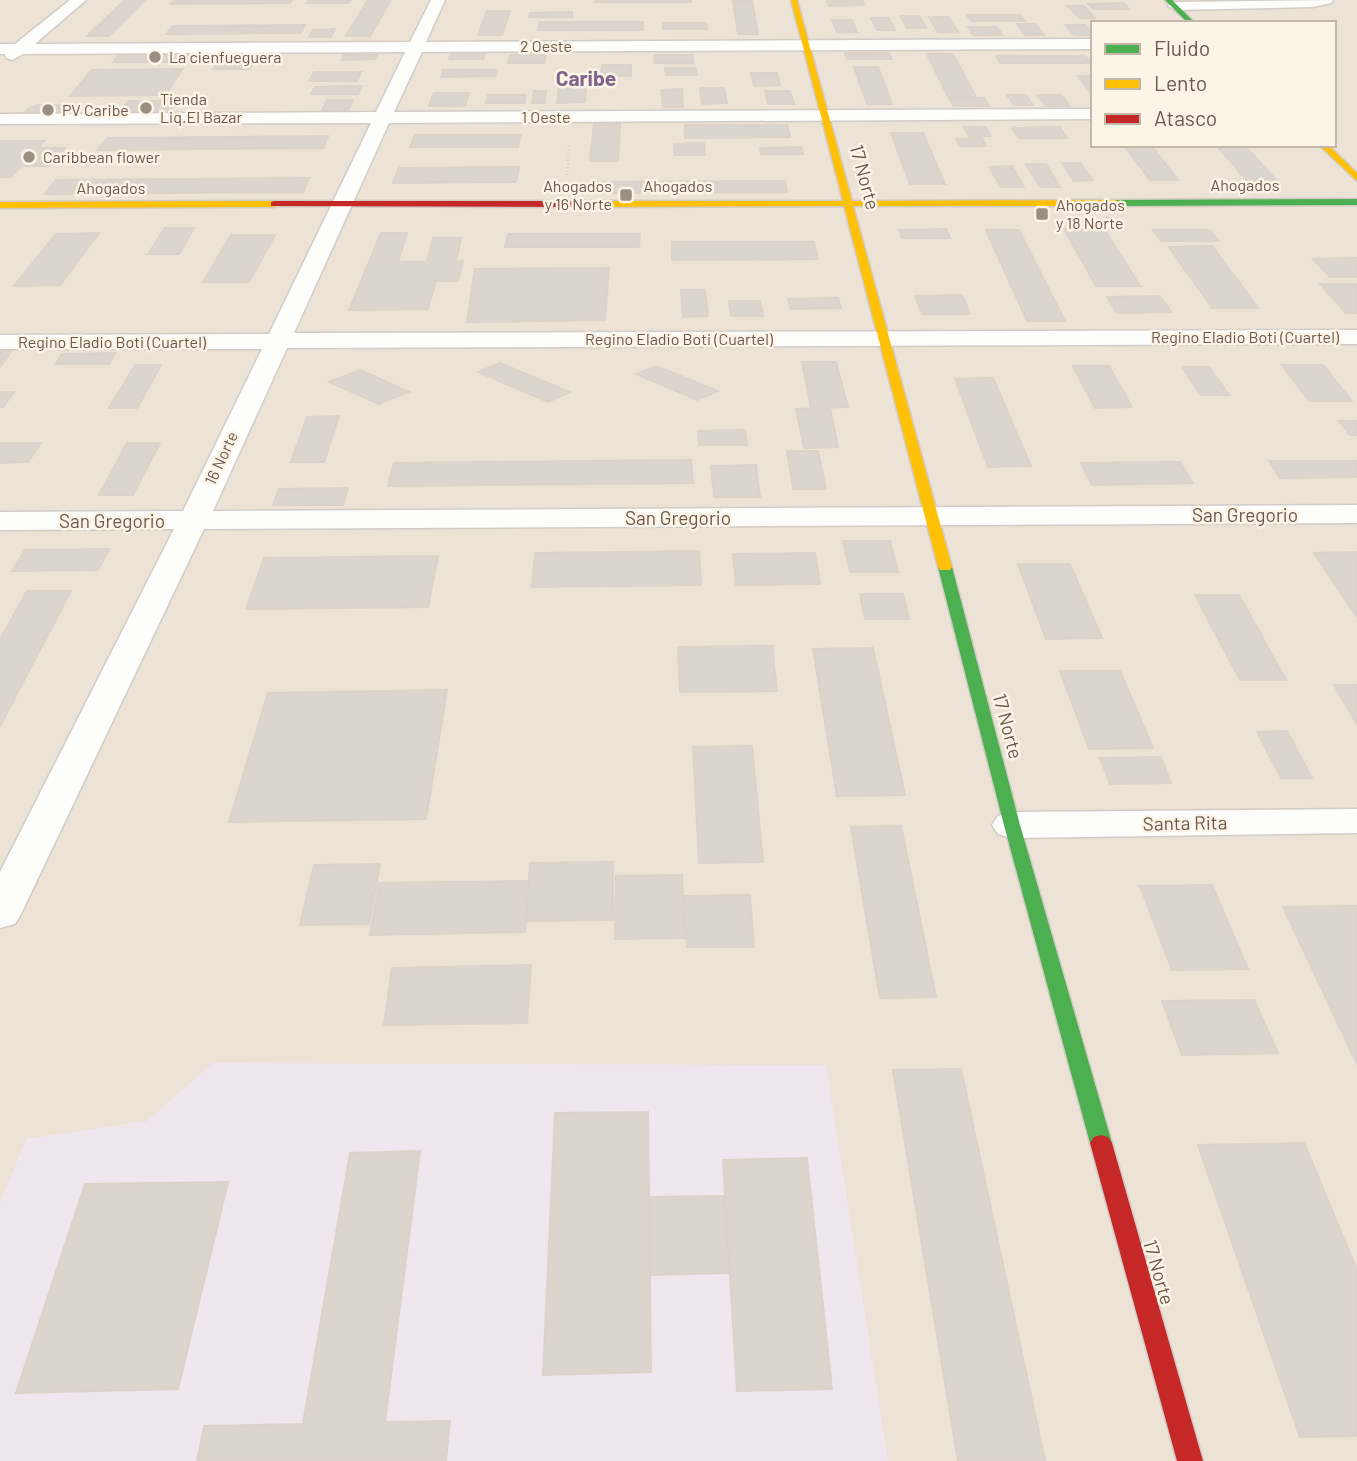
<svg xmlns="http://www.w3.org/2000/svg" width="1357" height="1461" font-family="Barlow,sans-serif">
<rect width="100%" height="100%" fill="#f3efe7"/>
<path fill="#ece2d5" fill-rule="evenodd" d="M0 0H1357V1461H0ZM1093 23H1334V145H1093Z"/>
<path fill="#f0e6ee" d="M213 1063 826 1065 888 1461H0V1203L26 1139 147 1121Z"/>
<g fill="#dcd5cd" stroke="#dbd3ca" stroke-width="2">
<path d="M125 0H145L109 36H87Z"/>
<path d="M175 0H292L290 3 171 4Z"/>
<path d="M310 0H351L349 3H307Z"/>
<path d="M368 0H391L370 36H346Z"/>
<path d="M596 0H691V2H595Z"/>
<path d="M827 0H862L864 5 829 6Z"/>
<path d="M733 1H752L758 34H738Z"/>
<path d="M1123 3 1129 9H1093L1088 4Z"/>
<path d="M1068 6H1084L1095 18H1079Z"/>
<path d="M487 11H510L502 35H478Z"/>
<path d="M572 12V17H529L530 13Z"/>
<path d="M967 15H1020L1025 21H971Z"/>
<path d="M900 16H919L926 28H907Z"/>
<path d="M929 17H948L958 32H938Z"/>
<path d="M871 18H889L895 30H877Z"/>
<path d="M832 20H852L857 32H837Z"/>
<path d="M540 22H643V30H538Z"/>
<path d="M663 23H706L707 29H663Z"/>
<path d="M1017 24H1035L1044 35H1025Z"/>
<path d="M305 25 301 33 166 34 173 26Z"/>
<path d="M1065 25H1085L1093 35H1074Z"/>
<path d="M968 27H996L1003 35H973Z"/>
<path d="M335 29 331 37H309L313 30Z"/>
<path d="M485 51 483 59H449L452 52Z"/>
<path d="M226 52H261L250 69H213Z"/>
<path d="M121 53H205L197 62H113Z"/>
<path d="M845 53H889L892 59H847Z"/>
<path d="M927 54H953L976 97H948Z"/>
<path d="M344 55H377L375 59 342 60Z"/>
<path d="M510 55H546L544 63H508Z"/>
<path d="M654 55H692L693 63H655Z"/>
<path d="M996 56H1085L1091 63H1000Z"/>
<path d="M602 65H631V76H601Z"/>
<path d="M854 67H878L892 104H867Z"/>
<path d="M665 68H696L697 75H666Z"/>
<path d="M183 69 165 95 70 96 92 70Z"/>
<path d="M443 70H497L495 76 441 77Z"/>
<path d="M314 72H361L357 81H309Z"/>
<path d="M751 73H777L780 85 754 86Z"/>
<path d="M1078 76H1093V96Z"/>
<path d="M362 86 358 94H311L315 87Z"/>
<path d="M559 87H586L585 102 557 103Z"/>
<path d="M700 88H724L727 103 702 104Z"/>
<path d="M682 89 683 107H663L661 90Z"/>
<path d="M534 91H546L545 103H532Z"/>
<path d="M765 91H790L794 104H768Z"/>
<path d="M434 93H469L465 106H429Z"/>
<path d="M488 95H526L525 103H486Z"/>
<path d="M1007 95H1026L1033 105H1014Z"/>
<path d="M1037 95H1061L1070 106H1046Z"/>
<path d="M984 98 989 106H954L949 99Z"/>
<path d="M327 100H353L348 110H322Z"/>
<path d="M128 101H177L166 115H116Z"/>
<path d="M38 105H73L64 115 21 116 29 108Z"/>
<path d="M594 124H620L618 161H590Z"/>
<path d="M685 125H787L790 137 685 138Z"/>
<path d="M964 127H986L991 136H969Z"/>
<path d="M1060 127 1067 138H1019L1012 128Z"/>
<path d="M891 133H923L945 184H910Z"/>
<path d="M415 135H521L518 147H410Z"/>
<path d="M328 136 323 148 97 150 108 138Z"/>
<path d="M982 138 986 146H960L956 139Z"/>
<path d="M0 141H44L38 148H65L49 166H21L11 177H0Z"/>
<path d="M704 143 705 155H675L674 144Z"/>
<path d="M1124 145H1151L1178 180H1150Z"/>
<path d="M1216 145H1244L1279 183H1249Z"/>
<path d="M801 147 803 154H761L760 148Z"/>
<path d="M1062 163H1080L1093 180 1074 181Z"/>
<path d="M1026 164H1046L1060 187H1040Z"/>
<path d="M1012 166 1024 187H1001L989 167Z"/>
<path d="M519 167 516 182 393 183 399 168Z"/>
<path d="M309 178 303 192 45 194 56 180Z"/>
<path d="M785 181 787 192 590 193 591 182Z"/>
<path d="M165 228H194L179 254H148Z"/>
<path d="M946 229 950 238H902L899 230Z"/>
<path d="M1064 229H1104L1140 286H1096Z"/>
<path d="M986 230H1019L1065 321H1027Z"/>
<path d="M1153 230H1210L1219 241H1161Z"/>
<path d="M99 233 60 285 14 286 56 234Z"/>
<path d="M381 233H407L398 262H427L433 238H461L456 262 463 261 458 281H436L428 309 349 310Z"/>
<path d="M508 234H640L639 247H505Z"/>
<path d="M231 235H275L249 282H203Z"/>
<path d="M672 242H814L818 259 672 260Z"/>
<path d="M1212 246 1258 308H1212L1169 247Z"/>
<path d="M1357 258V277H1330L1313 259Z"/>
<path d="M609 268 605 320 467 322 475 269Z"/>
<path d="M1320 284H1357V313H1346Z"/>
<path d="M681 290H705L708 316 683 317Z"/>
<path d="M962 295 970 314H922L915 296Z"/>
<path d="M1160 296 1171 312 1117 313 1107 297Z"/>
<path d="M838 298 841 308 791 309 788 299Z"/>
<path d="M729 301H760L763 316H731Z"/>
<path d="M0 349H13L0 367Z"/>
<path d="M115 353 109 364H56L62 354Z"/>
<path d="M802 362H836L848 407 811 408Z"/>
<path d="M500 363 570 392 548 402 478 372Z"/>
<path d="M135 365H161L137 408H109Z"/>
<path d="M1282 365H1323L1352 401H1309Z"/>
<path d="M656 366 718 391 697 400 636 374Z"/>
<path d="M1073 366H1109L1132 407 1095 408Z"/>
<path d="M1182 367H1209L1229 395H1201Z"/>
<path d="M360 370 409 392 379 404 329 382Z"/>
<path d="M993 378 1031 466 988 467 955 379Z"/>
<path d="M0 392H14L3 407H0Z"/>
<path d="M830 408 838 447 804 448 796 409Z"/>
<path d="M339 416 324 462H291L307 417Z"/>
<path d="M1339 421H1357V435H1350Z"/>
<path d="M745 430 747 445H699L698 431Z"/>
<path d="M0 443H41L28 462 0 463Z"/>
<path d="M127 443H160L133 495H99Z"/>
<path d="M787 451H818L826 489H793Z"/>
<path d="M691 460 693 483 388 486 394 463Z"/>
<path d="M1269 461H1357V477L1280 478Z"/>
<path d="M1180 462 1193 483 1092 485 1081 463Z"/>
<path d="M756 465 760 497H714L711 466Z"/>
<path d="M348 488 343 505H273L279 489Z"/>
<path d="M843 541H890L898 572H850Z"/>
<path d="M109 549 98 570 12 571 25 550Z"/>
<path d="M699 551 701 585 532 587 535 553Z"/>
<path d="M1357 552V617L1314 553Z"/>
<path d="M815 553 820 584 736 585 733 554Z"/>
<path d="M438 556 428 607 246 609 264 558Z"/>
<path d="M1018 564H1070L1102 638 1046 639Z"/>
<path d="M27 591H71L0 726V640Z"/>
<path d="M860 594H903L909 619H865Z"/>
<path d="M1195 595H1239L1286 680H1240Z"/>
<path d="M772 646 777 691 680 692 678 647Z"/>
<path d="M873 648 905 795 837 796 813 649Z"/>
<path d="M1060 671H1120L1153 748 1089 749Z"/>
<path d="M1334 685H1357V724Z"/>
<path d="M447 690 426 819 229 822 268 693Z"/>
<path d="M1287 731 1312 778H1281L1257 732Z"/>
<path d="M752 746 763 862 699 863 693 747Z"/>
<path d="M1161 757 1171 783 1110 784 1100 758Z"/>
<path d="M901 826 936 997 880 998 851 827Z"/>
<path d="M613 862V920L526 921 530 863Z"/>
<path d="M380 864 369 924 300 925 314 865Z"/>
<path d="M682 875 685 938 615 939 616 876Z"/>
<path d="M529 881 525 932 370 935 379 883Z"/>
<path d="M1212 885 1248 969 1172 970 1140 886Z"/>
<path d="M750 895 754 947H687L685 896Z"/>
<path d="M1356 906 1357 908V1064L1283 907Z"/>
<path d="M531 965 527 1023 384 1025 392 968Z"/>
<path d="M1254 1000 1278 1053 1182 1055 1162 1001Z"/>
<path d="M961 1069 1045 1461H958L893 1070Z"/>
<path d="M648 1112 651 1372 543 1375 555 1113Z"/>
<path d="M1304 1143 1357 1270V1436L1300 1437 1198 1145Z"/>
<path d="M420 1151 385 1422 450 1421 446 1461H197L204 1426 303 1424 350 1153Z"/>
<path d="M807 1158 832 1389 737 1391 723 1160Z"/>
<path d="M228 1182 178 1389 16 1393 85 1184Z"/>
<path d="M724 1196 729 1273 650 1275V1197Z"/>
</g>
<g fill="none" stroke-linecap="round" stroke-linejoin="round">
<g stroke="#d2ccc6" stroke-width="3">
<g id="street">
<path d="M70 0H86L35 44 410 42 431 0H445L426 42 1093 39V49L422 52 394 112 1093 109V119L389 123 294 333 1357 330V344L287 348 213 511 1357 505V523L204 529 21 914 15 924 0 928V872L174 529 0 530V512L183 511 262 349H0V335L269 334 371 123 0 124V114L376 112 405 52 23 54 12 60 6 58 5 54H0V44H15Z"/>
<path d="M1333 0 1331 3 1313 7 1175 10 1168 6 1175 2Z"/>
<path d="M1357 809V833L1012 838 998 834 992 825 998 816 1012 812Z"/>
</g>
</g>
<g stroke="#d2cbc4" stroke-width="3">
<g id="fast">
<path d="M1165 0H1172L1195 23H1188Z"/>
<path d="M1357 199V205L1116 206 1112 203 1116 200Z"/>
<path d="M945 563 952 567 1020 825 1112 1143 1108 1149 1101 1151 1094 1149 1090 1143 1004 825 938 567Z"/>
</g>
</g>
<g stroke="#d2cbc4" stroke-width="3">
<g id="slow">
<path d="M791 0H797L852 201 1116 200 1120 203 1116 206H853L952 567 950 570H940L938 567 844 206 584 207 580 204 584 201H843Z"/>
<path d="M1319 145H1328L1357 173V181Z"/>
<path d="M0 202 274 201 278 204 274 207 0 208Z"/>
</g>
</g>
<g stroke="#d2cbc4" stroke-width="3">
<g id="jam">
<path d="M274 201H584L588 204 584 207 271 206V202Z"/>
<path d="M1101 1135 1108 1137 1112 1143 1203 1461H1177L1090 1143 1094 1137Z"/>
</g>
</g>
<path stroke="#d4cfc9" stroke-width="2.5" stroke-dasharray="1 2.5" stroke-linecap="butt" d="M567 175 569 145"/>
<use href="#street" fill="#fdfdfb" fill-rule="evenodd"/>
<use href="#fast" fill="#4caf50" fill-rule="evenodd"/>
<use href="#slow" fill="#ffc107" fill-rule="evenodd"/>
<use href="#jam" fill="#c62828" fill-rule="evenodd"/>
</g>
<g fill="#9b8e82" stroke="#fcf5e7" stroke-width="2.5">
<circle cx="155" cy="57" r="7"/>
<circle cx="146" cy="108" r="7"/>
<circle cx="48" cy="110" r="7"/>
<circle cx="29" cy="157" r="7"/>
<rect x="619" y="188" width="14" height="14" rx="3.5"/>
<rect x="1035" y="207" width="14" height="14" rx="3.5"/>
</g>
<g text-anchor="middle" stroke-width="5" stroke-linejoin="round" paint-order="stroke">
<g font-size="16" fill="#6c594c" stroke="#fcf5e7">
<text x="546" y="52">2 Oeste</text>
<text x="546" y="123">1 Oeste</text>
<text x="1245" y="191">Ahogados</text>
<text x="678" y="192">Ahogados</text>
<text x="111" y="194">Ahogados</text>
<text x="1245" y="343">Regino Eladio Boti (Cuartel)</text>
<text x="679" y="345">Regino Eladio Boti (Cuartel)</text>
<text x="112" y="348">Regino Eladio Boti (Cuartel)</text>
<text transform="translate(221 458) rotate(-65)" y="6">16 Norte</text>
</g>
<g font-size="16" fill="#6c594c" stroke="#fcf5e7" text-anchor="start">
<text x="169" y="63">La cienfueguera</text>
<text x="160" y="105">Tienda<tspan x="160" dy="18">Liq.El Bazar</tspan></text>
<text x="62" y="116">PV Caribe</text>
<text x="43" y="163">Caribbean flower</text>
<text x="612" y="192" text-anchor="end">Ahogados<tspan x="612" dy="18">y 16 Norte</tspan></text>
<text x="1056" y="211">Ahogados<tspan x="1056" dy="18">y 18 Norte</tspan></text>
</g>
<g font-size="19" fill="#6c594c" stroke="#fcf5e7">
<text transform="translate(865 177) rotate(75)" y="7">17 Norte</text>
<text x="1245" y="522">San Gregorio</text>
<text x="678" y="525">San Gregorio</text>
<text x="112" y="528">San Gregorio</text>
<text transform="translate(1008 726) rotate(75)" y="7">17 Norte</text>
<text transform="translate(1185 823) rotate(-1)" y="7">Santa Rita</text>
<text transform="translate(1159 1272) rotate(74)" y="7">17 Norte</text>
</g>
<g font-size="21" font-weight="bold" fill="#7e6489" stroke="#fcf5e7">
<text x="586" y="86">Caribe</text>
</g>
</g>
<rect x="1091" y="21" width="245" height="126" fill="#fcf5e7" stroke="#c2b7a9" stroke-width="2"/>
<rect x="1105" y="44" width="35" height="10" fill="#4caf50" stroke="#c2b7a9" stroke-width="2"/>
<text x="1154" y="56" font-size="21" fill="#6c594c">Fluido</text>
<rect x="1105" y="79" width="35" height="10" fill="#ffc107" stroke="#c2b7a9" stroke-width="2"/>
<text x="1154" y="91" font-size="21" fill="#6c594c">Lento</text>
<rect x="1105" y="114" width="35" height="10" fill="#c62828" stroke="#c2b7a9" stroke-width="2"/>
<text x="1154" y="126" font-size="21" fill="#6c594c">Atasco</text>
</svg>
